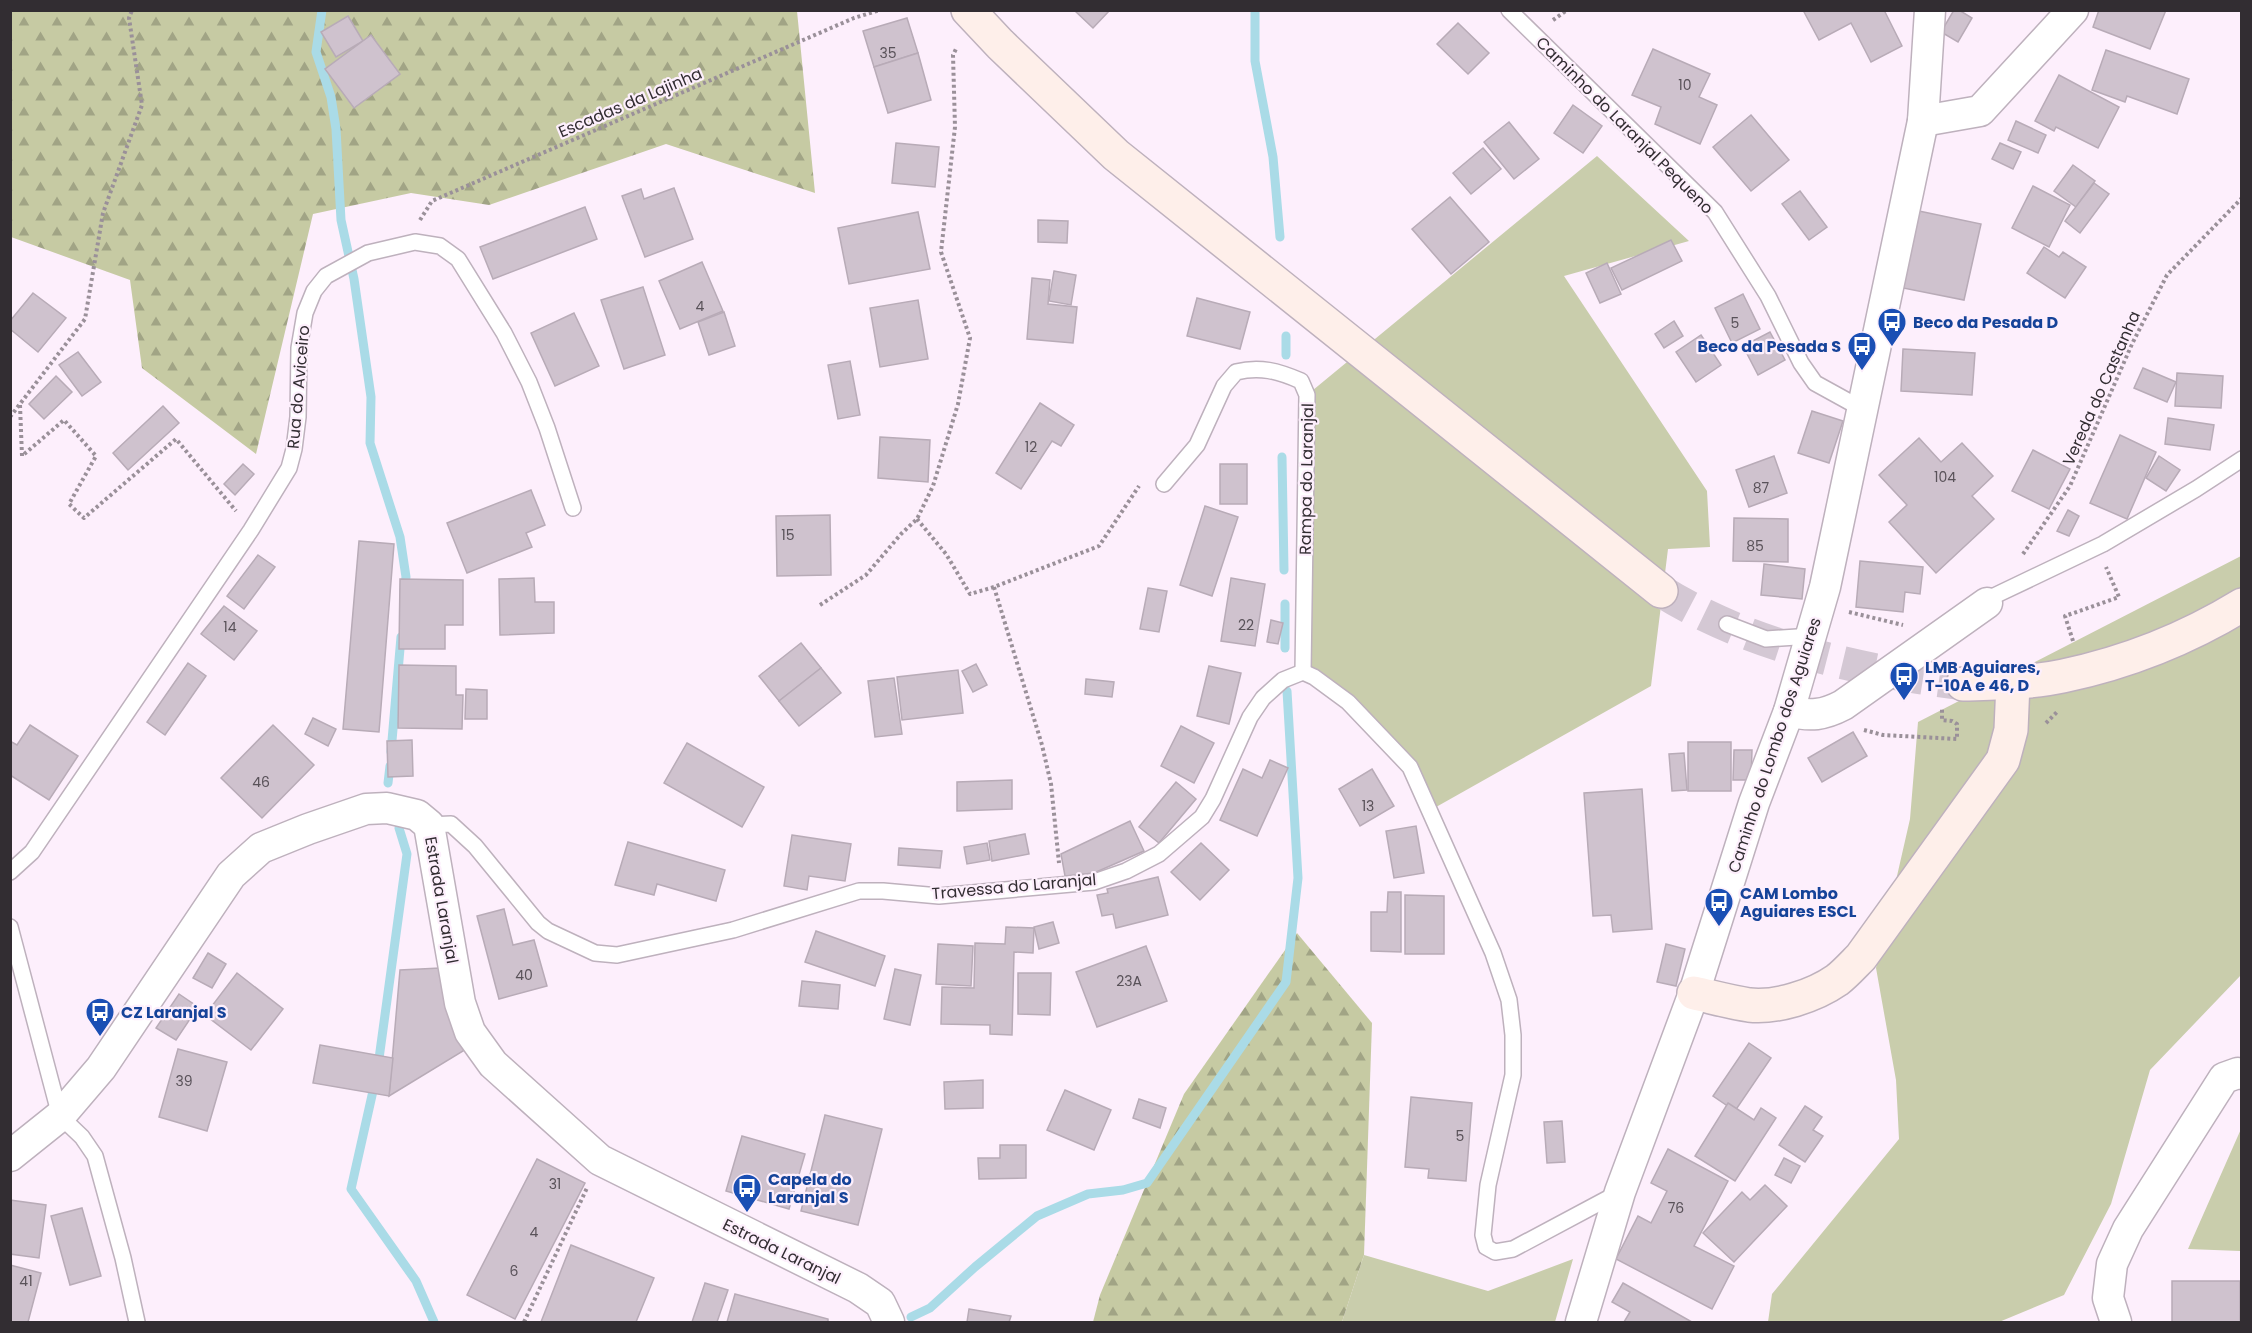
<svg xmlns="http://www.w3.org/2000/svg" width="2252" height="1333" font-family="Poppins,sans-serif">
<defs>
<pattern id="forest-firs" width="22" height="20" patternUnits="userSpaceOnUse" patternTransform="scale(1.5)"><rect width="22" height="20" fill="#c6caa3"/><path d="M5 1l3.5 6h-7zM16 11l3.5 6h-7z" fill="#a1a485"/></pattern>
</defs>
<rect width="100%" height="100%" fill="#fdeffc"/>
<g fill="#c9cdac">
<path d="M1597 156 1689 241 1564 276 1707 491 1710 547 1668 549 1651 686 1429 811 1393 751 1303 672 1307 395Z"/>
<path d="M2241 556V975L2150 1070 2111 1204 2064 1295 1999 1322H1768L1772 1294 1899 1139 1896 1080 1876 968 1910 819 1918 722Z"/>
<path d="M2241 1129V1260L2240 1251 2188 1249Z"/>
<path d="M1364 1255 1488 1291 1573 1259 1555 1322H1342Z"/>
</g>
<g fill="url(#forest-firs)">
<path d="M10 11H797L815 193 666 144 489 205 411 193 313 214 256 454 142 368 130 280 11 237Z"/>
<path d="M1297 933 1372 1023 1364 1255 1342 1322H1093L1100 1295 1184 1094Z"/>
</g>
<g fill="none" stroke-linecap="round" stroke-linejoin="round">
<g stroke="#aadbe7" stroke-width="9">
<path d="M322 10 316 52 331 97 336 129 341 220 354 279 371 397 370 443 400 537 406 577 404 591"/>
<path d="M1255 10V61L1273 157 1280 237"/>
<path d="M1286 355V336"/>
<path d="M1282 457 1284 570"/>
<path d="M1285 604V648"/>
<path d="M391 752 401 637"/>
<path d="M388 783 390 766"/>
<path d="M378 1066 407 854 399 828"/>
<path d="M375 1082 351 1189 416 1281 434 1322"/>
<path d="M911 1317 930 1308 975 1267 1037 1216 1088 1194 1123 1190 1147 1183 1286 982 1298 878 1287 691"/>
</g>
</g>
<g fill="#cfc2ce" stroke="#b8abb7" stroke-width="1.5">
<path d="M1074 10H1110L1093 28Z"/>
<path d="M1803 10H1884L1902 46 1871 62 1851 23 1819 40Z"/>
<path d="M1954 10H1959L1972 18 1958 42 1941 32Z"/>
<path d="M2099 10H2166L2150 49 2093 27Z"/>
<path d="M348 16 363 41 336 57 321 32Z"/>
<path d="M907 18 918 53 874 67 863 31Z"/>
<path d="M1458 23 1489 53 1468 74 1437 44Z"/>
<path d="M371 35 400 74 354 108 325 69Z"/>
<path d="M1653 49 1710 74 1699 97 1717 105 1700 144 1655 124 1661 107 1632 95Z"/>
<path d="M2106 50 2189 79 2177 114 2127 96 2125 102 2092 90Z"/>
<path d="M918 53 931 100 888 113 874 67Z"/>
<path d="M2059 75 2119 107 2098 148 2056 127 2054 131 2035 121Z"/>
<path d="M1573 105 1602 126 1583 153 1554 133Z"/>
<path d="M1751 115 1789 160 1751 191 1713 147Z"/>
<path d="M2016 121 2046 135 2038 153 2008 140Z"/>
<path d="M1509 122 1539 159 1514 179 1484 142Z"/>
<path d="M896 143 939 147 935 187 892 183Z"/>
<path d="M2000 143 2021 152 2013 169 1992 159Z"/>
<path d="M1483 148 1501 169 1471 194 1453 173Z"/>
<path d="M2073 165 2095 181 2076 207 2054 191Z"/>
<path d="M2094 183 2109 194 2080 233 2065 221Z"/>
<path d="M2033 186 2070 205 2049 247 2012 228Z"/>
<path d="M674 188 693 239 645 257 622 196 641 189 644 199Z"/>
<path d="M1800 191 1827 227 1809 240 1782 204Z"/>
<path d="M1450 197 1489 242 1451 274 1412 229Z"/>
<path d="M585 207 597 239 493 279 480 247Z"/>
<path d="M1919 211 1981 224 1964 300 1903 288Z"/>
<path d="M918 212 930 269 849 284 838 228Z"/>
<path d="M1038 220 1068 221 1067 243 1038 242Z"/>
<path d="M1671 240 1682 261 1622 290 1611 268Z"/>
<path d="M2044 247 2059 257 2063 252 2086 267 2065 298 2027 273Z"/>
<path d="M702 262 723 311 680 329 659 281Z"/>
<path d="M1607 263 1621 294 1600 303 1586 273Z"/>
<path d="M1054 271 1076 275 1071 305 1049 301Z"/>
<path d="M1032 278 1050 280 1048 304 1077 307 1073 343 1027 339Z"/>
<path d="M643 287 665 355 624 369 601 300Z"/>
<path d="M33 293 66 318 38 352 10 329V321Z"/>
<path d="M1743 294 1760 329 1732 343 1715 308Z"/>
<path d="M1197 298 1250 312 1240 349 1187 336Z"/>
<path d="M918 300 928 359 880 367 870 308Z"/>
<path d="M724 312 735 346 709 355 698 322Z"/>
<path d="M574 313 599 366 555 386 531 333Z"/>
<path d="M1674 321 1683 336 1664 348 1655 334Z"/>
<path d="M1770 332 1785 360 1758 375 1743 346Z"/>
<path d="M1701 335 1721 365 1696 382 1676 352Z"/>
<path d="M1903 349 1975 353 1972 395 1901 391Z"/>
<path d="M78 352 101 382 82 396 59 365Z"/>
<path d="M850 361 860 415 838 419 828 365Z"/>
<path d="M2143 368 2176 382 2167 402 2134 388Z"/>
<path d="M2177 373 2223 376 2221 408 2175 406Z"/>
<path d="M56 376 72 392 44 419 29 404Z"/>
<path d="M1040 403 1074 425 1061 446 1052 441 1021 489 996 473Z"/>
<path d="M163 406 179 423 128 470 113 453Z"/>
<path d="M1812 411 1843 421 1829 463 1798 453Z"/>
<path d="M2168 418 2214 425 2210 450 2165 444Z"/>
<path d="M2120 435 2156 452 2127 519 2090 503Z"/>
<path d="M880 437 930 440 928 482 878 478Z"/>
<path d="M1919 438 1941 462 1962 443 1993 476 1972 496 1994 519 1936 573 1889 522 1907 505 1879 475Z"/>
<path d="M2033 450 2070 469 2049 509 2012 491Z"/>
<path d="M1774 456 1787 493 1749 507 1736 470Z"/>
<path d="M2159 456 2180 470 2166 491 2146 478Z"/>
<path d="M243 464 254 474 235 495 224 484Z"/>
<rect x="1220" y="464" width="27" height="40"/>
<path d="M531 490 545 525 526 533 532 547 467 573 447 523Z"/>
<path d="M1205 506 1238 517 1212 596 1180 585Z"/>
<path d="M2068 510 2079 516 2069 536 2057 531Z"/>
<path d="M830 515 831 575 777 576 776 516Z"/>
<path d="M1734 518 1788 519V562L1733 561Z"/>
<path d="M359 541 394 544 379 732 343 729Z"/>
<path d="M258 555 275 567 244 609 227 596Z"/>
<path d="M1860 561 1923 567 1920 594 1905 592 1903 612 1856 607Z"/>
<path d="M1764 564 1805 569 1802 599 1761 595Z"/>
<path d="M534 578 535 602H554V633L500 635 499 579Z"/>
<path d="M1231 578 1265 584 1255 646 1221 641Z"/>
<path d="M400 579 463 580V625H445V649H399Z"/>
<path d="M1148 588 1167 591 1159 632 1140 629Z"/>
<path d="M224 606 257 631 234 660 201 634Z"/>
<path d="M1271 620 1283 623 1278 644 1267 642Z"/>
<path d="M801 643 821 668 779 701 759 676Z"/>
<path d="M188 663 206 676 165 735 147 722Z"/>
<path d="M976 664 987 685 973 692 962 671Z"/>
<path d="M399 665 456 666V695H463L462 729 398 728Z"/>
<path d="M1209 666 1241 673 1229 724 1197 716Z"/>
<path d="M821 668 841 693 799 726 779 701Z"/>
<path d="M958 670 963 713 902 720 897 677Z"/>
<path d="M894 678 902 734 875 737 868 681Z"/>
<path d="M1086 679 1114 682 1112 697 1085 694Z"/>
<path d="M466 689 487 690V719H465Z"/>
<path d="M313 718 336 729 328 746 305 734Z"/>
<path d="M30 725 78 756 49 800 10 775V741L17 745Z"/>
<path d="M273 725 314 765 262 818 221 778Z"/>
<path d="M1181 726 1214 743 1194 783 1161 766Z"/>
<path d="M1853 732 1867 756 1822 782 1808 758Z"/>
<path d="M412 740 413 776 388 777 387 741Z"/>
<rect x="1688" y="742" width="43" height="49"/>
<path d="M687 743 764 787 742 827 664 783Z"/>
<path d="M1734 750H1752L1751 780H1733Z"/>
<path d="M1684 753 1687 790 1672 791 1669 754Z"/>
<path d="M1270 760 1288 768 1257 836 1220 820 1243 769 1262 778Z"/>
<path d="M1372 769 1394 806 1360 826 1339 789Z"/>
<path d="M1012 780V809L957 811V782Z"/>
<path d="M1176 782 1196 799 1159 843 1139 827Z"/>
<path d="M1642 789 1652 929 1613 932 1611 915 1593 916 1584 793Z"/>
<path d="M1130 821 1144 851 1094 873 1065 876 1061 854Z"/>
<path d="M1416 826 1424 873 1394 878 1386 831Z"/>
<path d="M1025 834 1029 854 992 861 989 841Z"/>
<path d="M792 835 851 844 845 881 809 876 807 890 784 886Z"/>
<path d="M628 842 725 870 716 901 657 884 654 895 615 885Z"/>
<path d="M987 843 990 860 967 864 964 847Z"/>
<path d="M1201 843 1229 870 1200 900 1171 872Z"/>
<path d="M899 848 942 851 940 868 898 865Z"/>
<path d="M1158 877 1168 915 1116 928 1113 914 1102 916 1097 895 1108 893 1107 889Z"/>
<path d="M1388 892H1401V952L1371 951V912H1387Z"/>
<path d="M1405 895 1444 896V954H1405Z"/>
<path d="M504 909 513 945 534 940 547 986 499 999 477 916Z"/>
<path d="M1053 922 1059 943 1039 949 1034 927Z"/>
<path d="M1006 927 1034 928 1033 953 1014 952 1012 1035 990 1034V1025L941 1024 942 987 974 988 975 943 1005 944Z"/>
<path d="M816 931 885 956 875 986 805 962Z"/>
<path d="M938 944 973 946 971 986 936 984Z"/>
<path d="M1666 944 1685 949 1676 986 1657 982Z"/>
<path d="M1146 946 1167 1001 1097 1027 1076 972Z"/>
<path d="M208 953 226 964 212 988 193 978Z"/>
<path d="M440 968 468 1048 389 1096 400 970Z"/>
<path d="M895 969 921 975 910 1025 884 1019Z"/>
<path d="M237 973 283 1009 251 1050 205 1015Z"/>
<path d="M1018 973H1051L1050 1015 1018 1014Z"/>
<path d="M802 981 840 985 838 1009 799 1006Z"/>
<path d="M179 994 198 1007 176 1040 156 1028Z"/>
<path d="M1749 1043 1771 1058 1735 1111 1713 1096Z"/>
<path d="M320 1045 393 1058 389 1096 313 1083Z"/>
<path d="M178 1049 227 1062 207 1131 159 1117Z"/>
<path d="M983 1080V1108L945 1109 944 1082Z"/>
<path d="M1065 1090 1111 1110 1094 1150 1047 1130Z"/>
<path d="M1411 1097 1472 1103 1466 1181 1428 1178 1429 1169 1405 1167Z"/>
<path d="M1139 1099 1166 1108 1160 1128 1133 1118Z"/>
<path d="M1728 1103 1754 1120 1761 1108 1776 1118 1735 1181 1695 1156Z"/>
<path d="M1805 1106 1822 1117 1813 1130 1823 1136 1805 1162 1779 1145Z"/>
<path d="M825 1115 882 1129 858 1225 801 1211Z"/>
<path d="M1562 1121 1565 1162 1547 1163 1544 1122Z"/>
<path d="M742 1136 805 1154 789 1209 726 1191Z"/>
<path d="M1000 1145H1026V1178L979 1179 978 1158H1000Z"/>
<path d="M1668 1149 1728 1181 1694 1246 1734 1266 1712 1309 1616 1259 1638 1216 1651 1223 1667 1191 1651 1183Z"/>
<path d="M1784 1158 1800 1166 1791 1183 1775 1175Z"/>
<path d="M537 1159 585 1183 515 1319 467 1295Z"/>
<path d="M1765 1185 1787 1206 1734 1262 1703 1233 1742 1192 1750 1200Z"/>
<path d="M10 1200 46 1205 39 1258 10 1254Z"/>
<path d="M82 1208 101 1276 70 1285 51 1216Z"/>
<path d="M571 1245 654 1278 636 1322H541Z"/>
<path d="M10 1265 41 1273 28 1322H10Z"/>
<rect x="2172" y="1281" width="68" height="41"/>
<path d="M705 1283 728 1290 717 1322H692Z"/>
<path d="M1623 1283 1692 1322H1624L1630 1312 1612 1302Z"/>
<path d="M735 1294 828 1319V1322H727Z"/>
<path d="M969 1309 1011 1316 1009 1322H967Z"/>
</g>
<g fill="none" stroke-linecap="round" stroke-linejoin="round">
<path stroke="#d4c8d4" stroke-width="33" stroke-dasharray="33 16" stroke-linecap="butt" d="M1661 591C1749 646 1861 671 1963 684"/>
<g stroke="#beb1bd" stroke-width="18">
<g id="lane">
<path d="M1509 10 1715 212 1768 296 1801 363 1815 383 1864 410"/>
<path d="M1164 484 1197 445 1224 386 1236 372C1260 366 1278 371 1301 381L1307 395 1303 672"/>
<path d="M1987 603 1994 596 2103 544 2196 489 2242 459"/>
<path d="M1727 624 1766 639 1812 636"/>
<path d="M429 825 451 824 475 846 538 923 548 931 595 953 617 955 733 930 859 891H883L939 896 1094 882 1126 871 1159 854 1202 817 1213 799 1250 717 1263 698 1283 680 1303 672 1314 677 1348 702 1410 767 1493 953 1509 1000 1513 1035V1075L1488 1185 1483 1235 1486 1247 1495 1252 1513 1249 1618 1193"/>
<path d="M10 872 32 852 251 530 289 468 294 449 298 417 299 348 305 313 314 291 326 276 368 253 415 242 440 246 458 259 504 333 529 382 547 428 573 508"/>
<path d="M10 927 60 1116 82 1137 95 1156 123 1258 137 1322"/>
</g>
</g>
<g stroke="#beb1bd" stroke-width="33">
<g id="street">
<path d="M1923 121 1980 111 2073 10"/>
<path d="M1789 711C1810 717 1824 715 1843 705L1987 603"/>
<path d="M10 1156 60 1116 101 1068 231 875 261 848 308 829 366 809 387 808 417 815 429 825 460 1003 470 1032 493 1064 600 1160 858 1288 880 1303 889 1322"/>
<path d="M1581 1322 1620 1192 1694 993 1754 803 1789 711 1825 587 1923 121 1930 10"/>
<path d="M2116 1322 2108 1298 2112 1264 2128 1229 2224 1078 2238 1073 2242 1074"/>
</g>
</g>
<g stroke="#beb1bd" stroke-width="36">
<g id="secondary">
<path d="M968 10 1000 44 1116 155 1661 591"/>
<path d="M1963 684C1996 683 2031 683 2063 676 2125 663 2188 638 2242 605"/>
<path d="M1694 993C1712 997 1730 1002 1749 1005 1777 1008 1814 996 1837 980 1845 974 1853 965 1861 957L2003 760 2011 730 2013 683"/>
</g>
</g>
<g stroke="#9a9099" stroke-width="4" stroke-dasharray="3 3" stroke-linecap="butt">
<path d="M1553 20 1567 10"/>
<path d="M420 220 432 201 854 18 880 10"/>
<path d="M20 405 22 456 64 420 96 456 69 504 84 518 176 439 236 511"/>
<path d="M10 417 85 319 103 213 142 105 129 18 132 10"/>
<path d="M917 519 946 554 970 594 994 587 1099 546 1139 486"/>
<path d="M2023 554 2070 486 2132 344 2167 275 2242 198"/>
<path d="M994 587 1042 745 1051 784 1059 863"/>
<path d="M820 605 866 575 901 534 917 519 933 486 958 404 970 338 941 252 955 127 953 55 957 47"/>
<path d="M1849 612 1903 625"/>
<path d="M2073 641 2065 616 2119 597 2106 567"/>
<path d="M2046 723 2057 712"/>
<path d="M1864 730 1883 735 1957 739V724L1952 721 1942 720V708"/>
<path d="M524 1322 587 1188"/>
</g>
<use href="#lane" stroke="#fff" stroke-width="15"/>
<use href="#street" stroke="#fff" stroke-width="30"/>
<use href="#secondary" stroke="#feefea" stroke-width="33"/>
</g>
<defs>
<g id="bus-pin" transform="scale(1.5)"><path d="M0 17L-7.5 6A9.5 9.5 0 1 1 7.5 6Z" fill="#1a4fb4" stroke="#fdeffc"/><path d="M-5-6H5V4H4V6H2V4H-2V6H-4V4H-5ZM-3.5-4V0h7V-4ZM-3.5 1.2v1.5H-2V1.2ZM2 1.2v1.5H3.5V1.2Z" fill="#fff"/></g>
</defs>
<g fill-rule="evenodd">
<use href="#bus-pin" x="1892" y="322"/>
<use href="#bus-pin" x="1862" y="346"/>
<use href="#bus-pin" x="1904" y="676"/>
<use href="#bus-pin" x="1719" y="902"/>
<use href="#bus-pin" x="100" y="1012"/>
<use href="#bus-pin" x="747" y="1188"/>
</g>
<g text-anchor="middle" stroke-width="4.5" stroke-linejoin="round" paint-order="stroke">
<g font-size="14" fill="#595259">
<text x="888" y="58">35</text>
<text x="1685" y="90">10</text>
<text x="700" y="311">4</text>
<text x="1735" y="328">5</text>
<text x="1031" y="452">12</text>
<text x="1945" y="482">104</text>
<text x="1761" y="493">87</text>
<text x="788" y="540">15</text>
<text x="1755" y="551">85</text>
<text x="1246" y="630">22</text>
<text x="230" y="632">14</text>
<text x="261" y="787">46</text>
<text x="1368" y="811">13</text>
<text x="524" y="980">40</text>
<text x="1129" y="986">23A</text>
<text x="184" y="1086">39</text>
<text x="1460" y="1141">5</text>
<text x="555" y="1189">31</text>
<text x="1676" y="1213">76</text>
<text x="534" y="1237">4</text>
<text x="514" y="1276">6</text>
<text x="26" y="1286">41</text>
</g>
<g font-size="16" fill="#322d32" stroke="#fdeffc">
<text transform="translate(630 102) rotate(-23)" y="6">Escadas da Lajinha</text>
<text transform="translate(1625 125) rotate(45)" y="6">Caminho do Laranjal Pequeno</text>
<text transform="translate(298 387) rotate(-85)" y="6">Rua do Aviceiro</text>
<text transform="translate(2101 388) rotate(-66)" y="6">Vereda do Castanha</text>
<text transform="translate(1306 479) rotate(-89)" y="6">Rampa do Laranjal</text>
<text transform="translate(1774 745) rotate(-72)" y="6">Caminho do Lombo dos Aguiares</text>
<text transform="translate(1014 886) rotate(-5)" y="6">Travessa do Laranjal</text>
<text transform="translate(442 900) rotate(80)" y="6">Estrada Laranjal</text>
<text transform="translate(782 1251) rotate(26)" y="6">Estrada Laranjal</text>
</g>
<g font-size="16" font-weight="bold" fill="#164399" stroke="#fdeffc" text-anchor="start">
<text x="1913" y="328">Beco da Pesada D</text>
<text x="1841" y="352" text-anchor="end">Beco da Pesada S</text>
<text x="1925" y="673">LMB Aguiares,<tspan x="1925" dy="18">T-10A e 46, D</tspan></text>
<text x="1740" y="899">CAM Lombo<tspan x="1740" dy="18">Aguiares ESCL</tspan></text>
<text x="121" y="1018">CZ Laranjal S</text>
<text x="768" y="1185">Capela do<tspan x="768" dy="18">Laranjal S</tspan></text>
</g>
</g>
<rect width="2252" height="1333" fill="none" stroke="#322d32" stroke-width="24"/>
</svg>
